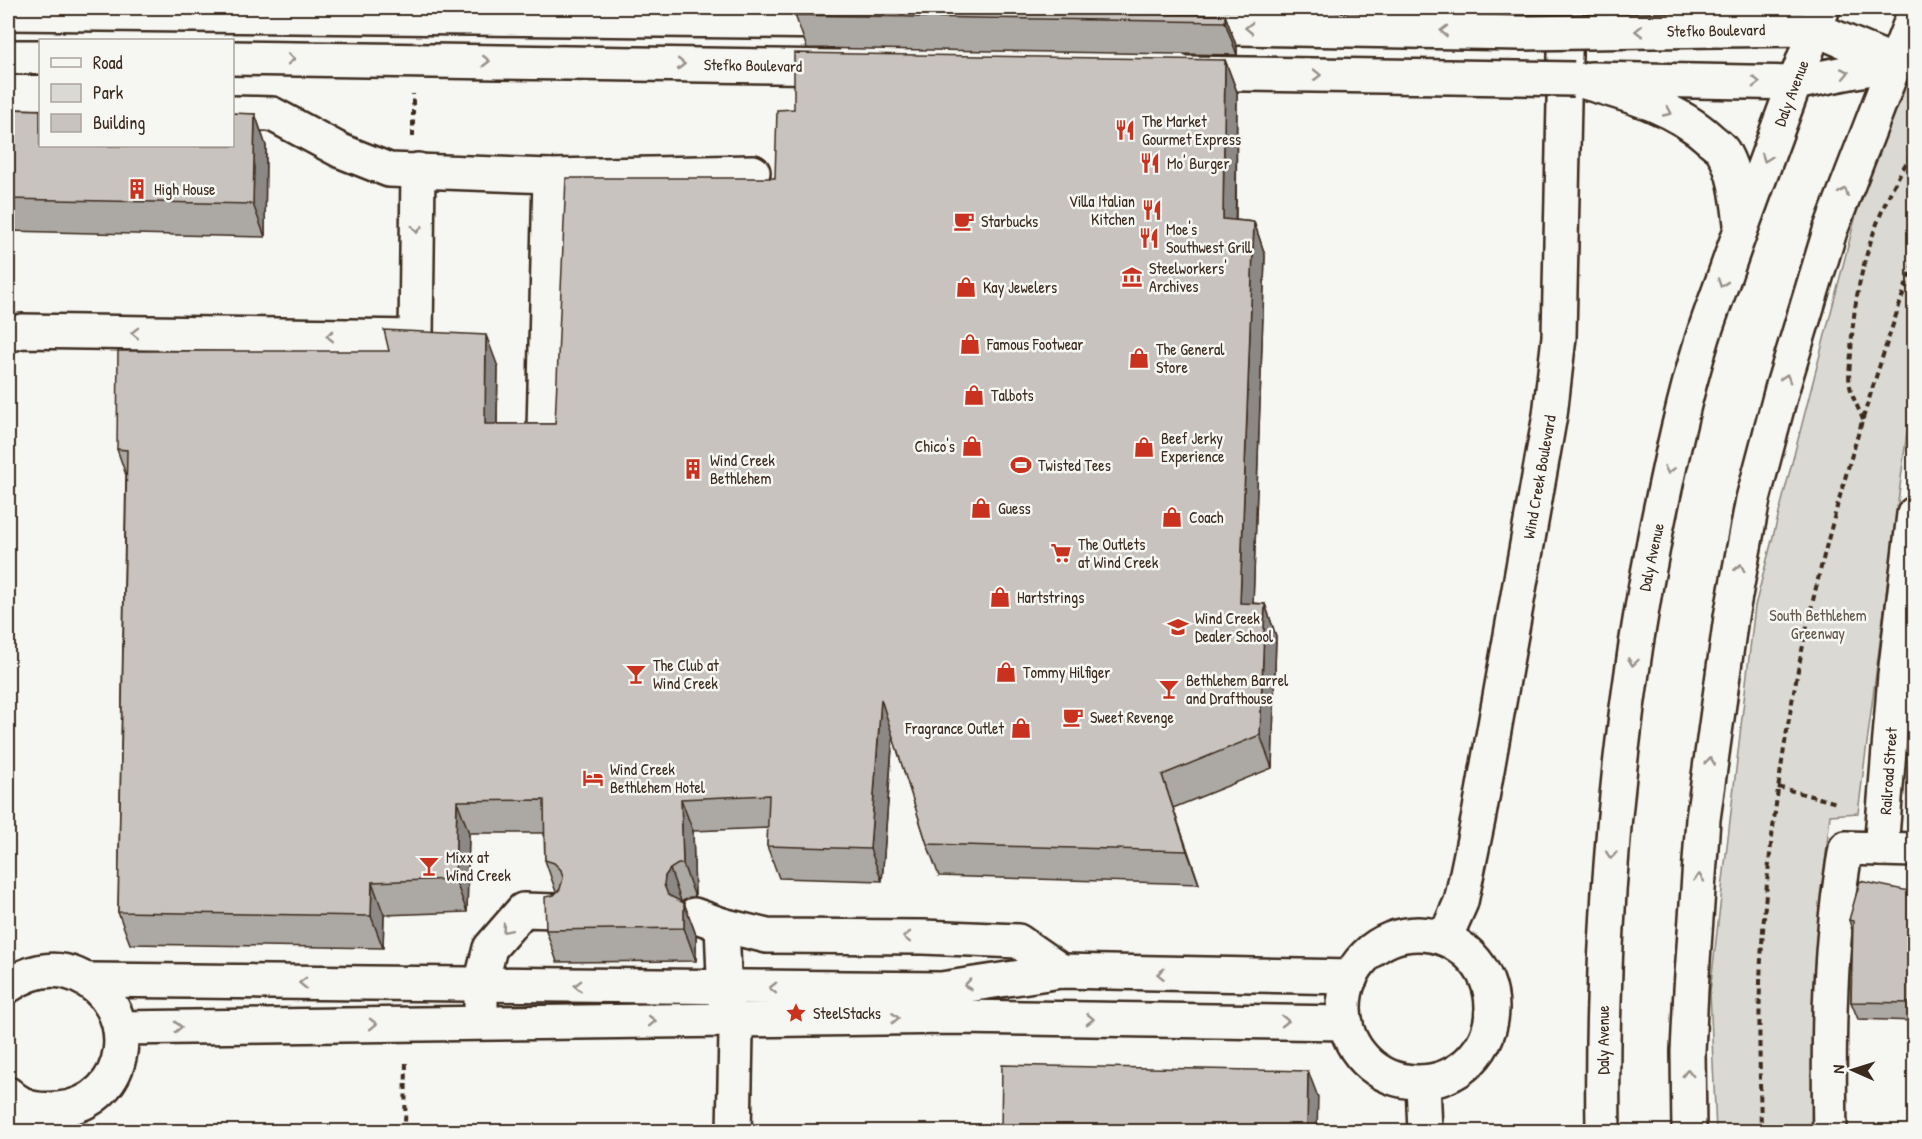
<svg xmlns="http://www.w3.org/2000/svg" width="1922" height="1139" font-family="'Patrick Hand',sans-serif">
<rect width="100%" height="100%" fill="#f6f6f2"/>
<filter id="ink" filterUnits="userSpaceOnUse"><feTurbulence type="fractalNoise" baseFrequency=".0167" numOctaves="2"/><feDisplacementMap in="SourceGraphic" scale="12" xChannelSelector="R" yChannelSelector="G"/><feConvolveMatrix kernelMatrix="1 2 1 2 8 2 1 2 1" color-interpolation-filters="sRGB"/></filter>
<g filter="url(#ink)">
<path fill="#dad9d3" stroke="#8a8278" stroke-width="1.5" d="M1914 61V414L1907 432 1858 813 1830 815 1817 943 1811 1131 1716 1132 1710 992 1755 606 1862 192Z"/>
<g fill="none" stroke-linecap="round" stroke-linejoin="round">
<g stroke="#3b2a1e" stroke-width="38">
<g id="minor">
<path d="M232 113 272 114 341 151 389 170 550 176 753 172"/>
<path d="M8 335 22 331 416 337 418 170"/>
<path d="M544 431 550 176"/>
<path d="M1881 849 1895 675 1914 514"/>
<path d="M694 915 722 925 767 936 923 937 1018 941 1061 971"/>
<path d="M722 925 725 1001 736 1033 734 1132"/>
<circle cx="1418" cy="1008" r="74"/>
<path d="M1445 938 1461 902 1479 815 1550 415 1559 337 1566 8"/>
<path d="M89 980 941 989 1061 971 1351 977"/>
<path d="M8 986C28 972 52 965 76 975 144 1004 132 1103 58 1109 47 1110 33 1110 22 1105 17 1102 12 1097 8 1094"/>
<path d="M481 1005V984L490 948 523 910 556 911"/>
<path d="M120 1028 957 1017 1346 1023"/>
<path d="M1423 1082 1425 1132"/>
<path d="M10 1132 19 1102"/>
<path d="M1830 1132C1828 1037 1829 941 1846 848L1914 850"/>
</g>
</g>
<g stroke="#3b2a1e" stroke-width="38">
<g id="major">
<path d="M1719 30 1815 29 1896 63"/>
<path d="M8 57H40"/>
<path d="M1591 79 1794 83 1896 63"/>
</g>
</g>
<g stroke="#3b2a1e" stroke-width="38">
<g id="highway">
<path d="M1574 79C1622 93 1673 105 1711 140 1716 144 1722 148 1724 153 1736 175 1738 200 1741 224"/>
<path d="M1603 1132C1600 928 1617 726 1657 526 1670 464 1683 401 1702 340 1708 320 1716 300 1723 280 1755 188 1789 98 1823 8"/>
<path d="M1689 1132 1688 1052 1691 989 1703 819 1731 617 1753 499 1782 389 1830 231 1914 14"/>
</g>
</g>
<g stroke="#3b2a1e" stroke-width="4" stroke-dasharray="6 4.5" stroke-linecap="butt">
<path d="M413 137V94"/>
<path d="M1863 420C1859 409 1852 397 1850 386 1848 376 1850 364 1851 354 1853 284 1875 209 1914 151"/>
<path d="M1778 787 1837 803"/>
<path d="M405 1132 406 1059"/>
<path d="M1761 1132C1760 1074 1758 1016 1761 959 1768 848 1783 736 1807 627 1834 503 1874 381 1914 261"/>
</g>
<use href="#minor" stroke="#f6f6f2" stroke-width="33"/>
<use href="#major" stroke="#f6f6f2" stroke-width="33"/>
<use href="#highway" stroke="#f6f6f2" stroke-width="33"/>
<g stroke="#3b2a1e" stroke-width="38" stroke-linecap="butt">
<g id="major-bridge">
<path d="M8 13 841 22"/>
<path d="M1186 27 1522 33 1719 30"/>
<path d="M232 58 840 67"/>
<path d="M1185 73 1574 79"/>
</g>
</g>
<use href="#major-bridge" stroke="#f6f6f2" stroke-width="33"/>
</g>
<g fill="#aca8a3" stroke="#3b2a1e" stroke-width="1.5">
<path d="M1068 8H1237V10Z"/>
<path d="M795 15H1225L1237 48V55L807 48Z"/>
<path d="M1225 60 1237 92 1236 220 1254 222 1265 255 1253 603 1265 604 1276 636 1272 768 1173 808 1199 884 939 876 927 844 893 736 882 881 779 878 767 846 768 828 693 831 695 897H690L681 902 684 903 696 935V961L557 962 546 930 554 895 556 892 545 860 544 833H469L467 912 384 915 383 948 130 944 118 912 126 475 117 449 498 367 497 424H555L775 178 794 109Z"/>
<path d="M8 109 255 114 266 146 265 237 8 231Z"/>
<path d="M1914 892V1021L1858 1019 1851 1002 1852 930 1849 920Z"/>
</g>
<g fill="#8c8885" stroke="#3b2a1e" stroke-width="1.5">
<path d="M1225 15 1237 48V55L1225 22Z"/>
<path d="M1225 60 1237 92 1235 251 1223 219Z"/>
<path d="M255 114 266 146 265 237 253 204Z"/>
<path d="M1254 222 1265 255 1252 635 1240 603Z"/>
<path d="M486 335 498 367 496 456 485 424Z"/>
<path d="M1265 604 1276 636 1272 768 1260 735Z"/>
<path d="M881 699 893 732 882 881 870 849Z"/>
<path d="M1162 775 1173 808 1199 884 1187 851Z"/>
<path d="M681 799 693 831 695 897 683 864Z"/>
<path d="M457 801 469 833 467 912 455 879Z"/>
<path d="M670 869 681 901 677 908 676 918 664 885 665 876Z"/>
<path d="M372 882 384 915 383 948 371 916Z"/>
<path d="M684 903 696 935V961L684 928Z"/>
<path d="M1308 1071 1318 1097 1317 1131H1307Z"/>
</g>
<g fill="#c8c3be" stroke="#3b2a1e" stroke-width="1.5">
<path d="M795 8 1225 15V22L795 15Z"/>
<path d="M794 53 1225 60 1223 219 1254 222 1240 603 1265 604 1260 735 1162 775 1187 851 927 844 881 699 870 849 767 846 769 795 681 799 683 864H678L670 869 665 876 664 885 668 895 684 903V928L546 930 545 897 554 895 560 889 563 878 561 870 554 863 545 860 544 800 457 801 455 879 372 882 371 916 118 912 127 450 117 449 118 351H389L384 330 486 335 485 424H555L566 178H775L777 110 794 109Z"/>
<path d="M8 109 40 110V146H232V113L255 114 253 204 8 199Z"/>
<path d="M1860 881 1914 892V1003L1851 1002 1853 921 1849 920Z"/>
<path d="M1002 1065 1308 1071 1307 1131H1001Z"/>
</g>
<defs><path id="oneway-chevron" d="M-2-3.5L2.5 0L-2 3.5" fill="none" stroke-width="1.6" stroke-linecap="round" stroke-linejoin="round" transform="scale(1.5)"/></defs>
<g stroke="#989088">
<use href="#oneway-chevron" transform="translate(1249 28) rotate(-179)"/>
<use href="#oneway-chevron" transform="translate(1444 31) rotate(-179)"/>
<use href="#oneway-chevron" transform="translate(1639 31) rotate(179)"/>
<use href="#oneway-chevron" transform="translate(291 59) rotate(1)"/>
<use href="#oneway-chevron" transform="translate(486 61) rotate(1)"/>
<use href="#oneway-chevron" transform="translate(681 64) rotate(1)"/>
<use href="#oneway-chevron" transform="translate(1845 73) rotate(-11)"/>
<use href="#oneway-chevron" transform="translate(1317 75) rotate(1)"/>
<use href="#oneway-chevron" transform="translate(1756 82) rotate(1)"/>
<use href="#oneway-chevron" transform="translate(1668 112) rotate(25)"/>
<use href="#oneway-chevron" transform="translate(1766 158) rotate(111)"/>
<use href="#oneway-chevron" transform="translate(1844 192) rotate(-69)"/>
<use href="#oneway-chevron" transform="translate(417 229) rotate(91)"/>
<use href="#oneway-chevron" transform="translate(1722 283) rotate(109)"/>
<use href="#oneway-chevron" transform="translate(135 333) rotate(-179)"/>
<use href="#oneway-chevron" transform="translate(330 336) rotate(-179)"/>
<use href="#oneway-chevron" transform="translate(1786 378) rotate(-73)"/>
<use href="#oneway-chevron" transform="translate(1669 470) rotate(102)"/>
<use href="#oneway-chevron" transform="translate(1740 568) rotate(-79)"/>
<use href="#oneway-chevron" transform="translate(1633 662) rotate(98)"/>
<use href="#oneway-chevron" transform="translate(1710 761) rotate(-83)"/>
<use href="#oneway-chevron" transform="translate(1611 855) rotate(95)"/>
<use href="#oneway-chevron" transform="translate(1699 878) rotate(-85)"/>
<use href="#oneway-chevron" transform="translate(506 929) rotate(131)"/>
<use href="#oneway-chevron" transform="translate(907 937) rotate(-179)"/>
<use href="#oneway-chevron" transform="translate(1161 974) rotate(-179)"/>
<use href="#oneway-chevron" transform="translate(303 983) rotate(-179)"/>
<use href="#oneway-chevron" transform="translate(968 985) rotate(171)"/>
<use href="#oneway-chevron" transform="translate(578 986) rotate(-179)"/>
<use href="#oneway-chevron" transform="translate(773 988) rotate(-179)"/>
<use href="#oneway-chevron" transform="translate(895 1018) rotate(-1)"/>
<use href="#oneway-chevron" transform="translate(1090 1019) rotate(1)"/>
<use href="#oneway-chevron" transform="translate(652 1021) rotate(-1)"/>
<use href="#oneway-chevron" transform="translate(1285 1021) rotate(1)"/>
<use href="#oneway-chevron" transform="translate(373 1024) rotate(-1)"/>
<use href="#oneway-chevron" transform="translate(178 1027) rotate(-1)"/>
<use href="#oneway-chevron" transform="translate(1688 1073) rotate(-90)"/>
</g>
</g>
<defs>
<g id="restaurant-bare" transform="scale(1.62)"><path d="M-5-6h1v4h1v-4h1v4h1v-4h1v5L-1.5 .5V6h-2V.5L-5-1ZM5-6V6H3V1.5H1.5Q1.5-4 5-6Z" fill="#c8321e" stroke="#f6f6f2" stroke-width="2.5" paint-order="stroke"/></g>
<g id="building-bare" transform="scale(1.62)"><path d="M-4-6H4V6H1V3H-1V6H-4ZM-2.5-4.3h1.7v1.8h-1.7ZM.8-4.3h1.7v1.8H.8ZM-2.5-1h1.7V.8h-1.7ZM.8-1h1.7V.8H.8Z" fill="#c8321e" stroke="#f6f6f2" stroke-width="2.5" paint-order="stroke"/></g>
<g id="cafe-bare" transform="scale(1.62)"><path d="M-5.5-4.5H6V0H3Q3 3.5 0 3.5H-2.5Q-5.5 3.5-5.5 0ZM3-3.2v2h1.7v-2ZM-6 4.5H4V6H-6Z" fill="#c8321e" stroke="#f6f6f2" stroke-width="2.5" paint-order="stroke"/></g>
<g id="museum-bare" transform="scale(1.62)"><path d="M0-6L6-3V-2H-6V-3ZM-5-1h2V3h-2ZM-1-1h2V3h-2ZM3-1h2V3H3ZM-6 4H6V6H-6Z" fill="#c8321e" stroke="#f6f6f2" stroke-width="2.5" paint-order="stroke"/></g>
<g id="shop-bare" transform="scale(1.62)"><path d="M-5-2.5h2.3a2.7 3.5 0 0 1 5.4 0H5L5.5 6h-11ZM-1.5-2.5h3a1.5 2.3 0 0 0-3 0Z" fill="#c8321e" stroke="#f6f6f2" stroke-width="2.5" paint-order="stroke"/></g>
<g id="stadium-bare" transform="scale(1.62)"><path d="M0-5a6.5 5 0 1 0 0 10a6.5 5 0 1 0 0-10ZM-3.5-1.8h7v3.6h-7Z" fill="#c8321e" stroke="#f6f6f2" stroke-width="2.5" paint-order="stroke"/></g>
<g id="supermarket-bare" transform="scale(1.62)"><path d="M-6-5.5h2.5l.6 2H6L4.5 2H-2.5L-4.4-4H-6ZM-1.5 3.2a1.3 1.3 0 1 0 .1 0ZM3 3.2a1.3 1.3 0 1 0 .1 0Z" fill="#c8321e" stroke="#f6f6f2" stroke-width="2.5" paint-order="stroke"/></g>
<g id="school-bare" transform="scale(1.62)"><path d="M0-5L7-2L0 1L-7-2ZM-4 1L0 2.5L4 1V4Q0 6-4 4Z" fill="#c8321e" stroke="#f6f6f2" stroke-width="2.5" paint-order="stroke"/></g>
<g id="bar-bare" transform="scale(1.62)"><path d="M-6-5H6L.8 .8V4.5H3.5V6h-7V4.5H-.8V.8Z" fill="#c8321e" stroke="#f6f6f2" stroke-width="2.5" paint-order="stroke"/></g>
<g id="hotel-bare" transform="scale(1.62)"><path d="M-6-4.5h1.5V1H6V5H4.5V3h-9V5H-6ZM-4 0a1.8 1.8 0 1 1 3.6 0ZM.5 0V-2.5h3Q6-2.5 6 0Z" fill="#c8321e" stroke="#f6f6f2" stroke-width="2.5" paint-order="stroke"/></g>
<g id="sight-bare" transform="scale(1.62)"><path d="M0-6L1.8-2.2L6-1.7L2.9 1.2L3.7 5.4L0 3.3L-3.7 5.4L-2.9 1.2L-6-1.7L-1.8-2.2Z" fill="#c8321e" stroke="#f6f6f2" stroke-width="2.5" paint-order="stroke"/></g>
</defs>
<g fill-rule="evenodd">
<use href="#restaurant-bare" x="1125" y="130"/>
<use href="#restaurant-bare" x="1150" y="163"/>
<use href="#building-bare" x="137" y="189"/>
<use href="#restaurant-bare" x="1152" y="210"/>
<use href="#cafe-bare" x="964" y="221"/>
<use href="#restaurant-bare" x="1149" y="238"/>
<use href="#museum-bare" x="1132" y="277"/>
<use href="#shop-bare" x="966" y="287"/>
<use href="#shop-bare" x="970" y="344"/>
<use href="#shop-bare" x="1139" y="358"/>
<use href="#shop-bare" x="974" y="395"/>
<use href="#shop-bare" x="972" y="446"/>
<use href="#shop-bare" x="1144" y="447"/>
<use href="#stadium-bare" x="1021" y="465"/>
<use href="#building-bare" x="693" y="469"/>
<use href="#shop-bare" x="981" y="508"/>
<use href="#shop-bare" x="1172" y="517"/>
<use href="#supermarket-bare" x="1061" y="553"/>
<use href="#shop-bare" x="1000" y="597"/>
<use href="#school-bare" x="1178" y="627"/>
<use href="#shop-bare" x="1006" y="672"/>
<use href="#bar-bare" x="636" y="674"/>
<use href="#bar-bare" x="1169" y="689"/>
<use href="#cafe-bare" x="1073" y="717"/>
<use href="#shop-bare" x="1021" y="728"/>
<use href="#hotel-bare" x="593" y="778"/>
<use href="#bar-bare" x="429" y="866"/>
<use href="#sight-bare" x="796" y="1013"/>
</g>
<g text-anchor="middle" stroke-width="5" stroke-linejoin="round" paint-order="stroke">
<g font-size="16" fill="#3b2a1e" stroke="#f6f6f2">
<text transform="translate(1716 30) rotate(-1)" y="6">Stefko Boulevard</text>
<text transform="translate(753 65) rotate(1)" y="6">Stefko Boulevard</text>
<text transform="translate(1791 93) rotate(-69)" y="6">Daly Avenue</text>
<text transform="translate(1539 477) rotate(-80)" y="6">Wind Creek Boulevard</text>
<text transform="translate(1651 557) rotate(-78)" y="6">Daly Avenue</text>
<text transform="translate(1888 771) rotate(-86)" y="6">Railroad Street</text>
<text transform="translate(1603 1040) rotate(-90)" y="6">Daly Avenue</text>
</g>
<g font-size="16" fill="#3b2a1e" stroke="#f6f6f2" text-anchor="start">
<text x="1142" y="127">The Market<tspan x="1142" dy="18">Gourmet Express</tspan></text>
<text x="1167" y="169">Mo' Burger</text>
<text x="154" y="195">High House</text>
<text x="1135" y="207" text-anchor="end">Villa Italian<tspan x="1135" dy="18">Kitchen</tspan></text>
<text x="981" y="227">Starbucks</text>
<text x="1166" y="235">Moe's<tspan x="1166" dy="18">Southwest Grill</tspan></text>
<text x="1149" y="274">Steelworkers'<tspan x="1149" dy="18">Archives</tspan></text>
<text x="983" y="293">Kay Jewelers</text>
<text x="987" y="350">Famous Footwear</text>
<text x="1156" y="355">The General<tspan x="1156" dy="18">Store</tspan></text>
<text x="991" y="401">Talbots</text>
<text x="1161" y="444">Beef Jerky<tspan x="1161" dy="18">Experience</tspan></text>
<text x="955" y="452" text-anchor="end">Chico's</text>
<text x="710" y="466">Wind Creek<tspan x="710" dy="18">Bethlehem</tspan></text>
<text x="1038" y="471">Twisted Tees</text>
<text x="998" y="514">Guess</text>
<text x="1189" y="523">Coach</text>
<text x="1078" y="550">The Outlets<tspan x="1078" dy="18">at Wind Creek</tspan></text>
<text x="1017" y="603">Hartstrings</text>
<text x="1195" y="624">Wind Creek<tspan x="1195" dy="18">Dealer School</tspan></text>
<text x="653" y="671">The Club at<tspan x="653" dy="18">Wind Creek</tspan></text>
<text x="1023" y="678">Tommy Hilfiger</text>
<text x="1186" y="686">Bethlehem Barrel<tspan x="1186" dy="18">and Drafthouse</tspan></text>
<text x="1090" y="723">Sweet Revenge</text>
<text x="1004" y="734" text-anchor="end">Fragrance Outlet</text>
<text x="610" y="775">Wind Creek<tspan x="610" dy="18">Bethlehem Hotel</tspan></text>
<text x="446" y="863">Mixx at<tspan x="446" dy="18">Wind Creek</tspan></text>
<text x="813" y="1019">SteelStacks</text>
</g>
<g font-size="16" fill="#63564b" stroke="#f6f6f2">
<text x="1818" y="621">South Bethlehem<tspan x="1818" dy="18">Greenway</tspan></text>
</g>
</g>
<rect width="1922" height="1139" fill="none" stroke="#f6f6f2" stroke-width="30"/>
<rect x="15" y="15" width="1892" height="1109" fill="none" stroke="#3b2a1e" stroke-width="2" filter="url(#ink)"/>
<rect x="39" y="39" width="195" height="108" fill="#f6f6f2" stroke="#aba49d" stroke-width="1.5"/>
<rect x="51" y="58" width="30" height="9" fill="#f6f6f2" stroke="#aba49d" stroke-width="1.5"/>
<text x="93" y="69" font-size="18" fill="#3b2a1e">Road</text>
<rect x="51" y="84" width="30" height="18" fill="#dad9d3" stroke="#aba49d" stroke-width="1.5"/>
<text x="93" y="99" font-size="18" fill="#3b2a1e">Park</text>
<rect x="51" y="114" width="30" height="18" fill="#c8c3be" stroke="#aba49d" stroke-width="1.5"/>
<text x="93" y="129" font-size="18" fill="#3b2a1e">Building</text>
<g transform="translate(1853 1070) rotate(273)" stroke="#f6f6f2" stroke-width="4.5" paint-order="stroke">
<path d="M0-4.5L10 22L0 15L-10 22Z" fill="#3b2a1e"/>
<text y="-9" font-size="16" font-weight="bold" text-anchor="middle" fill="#3b2a1e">N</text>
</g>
</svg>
